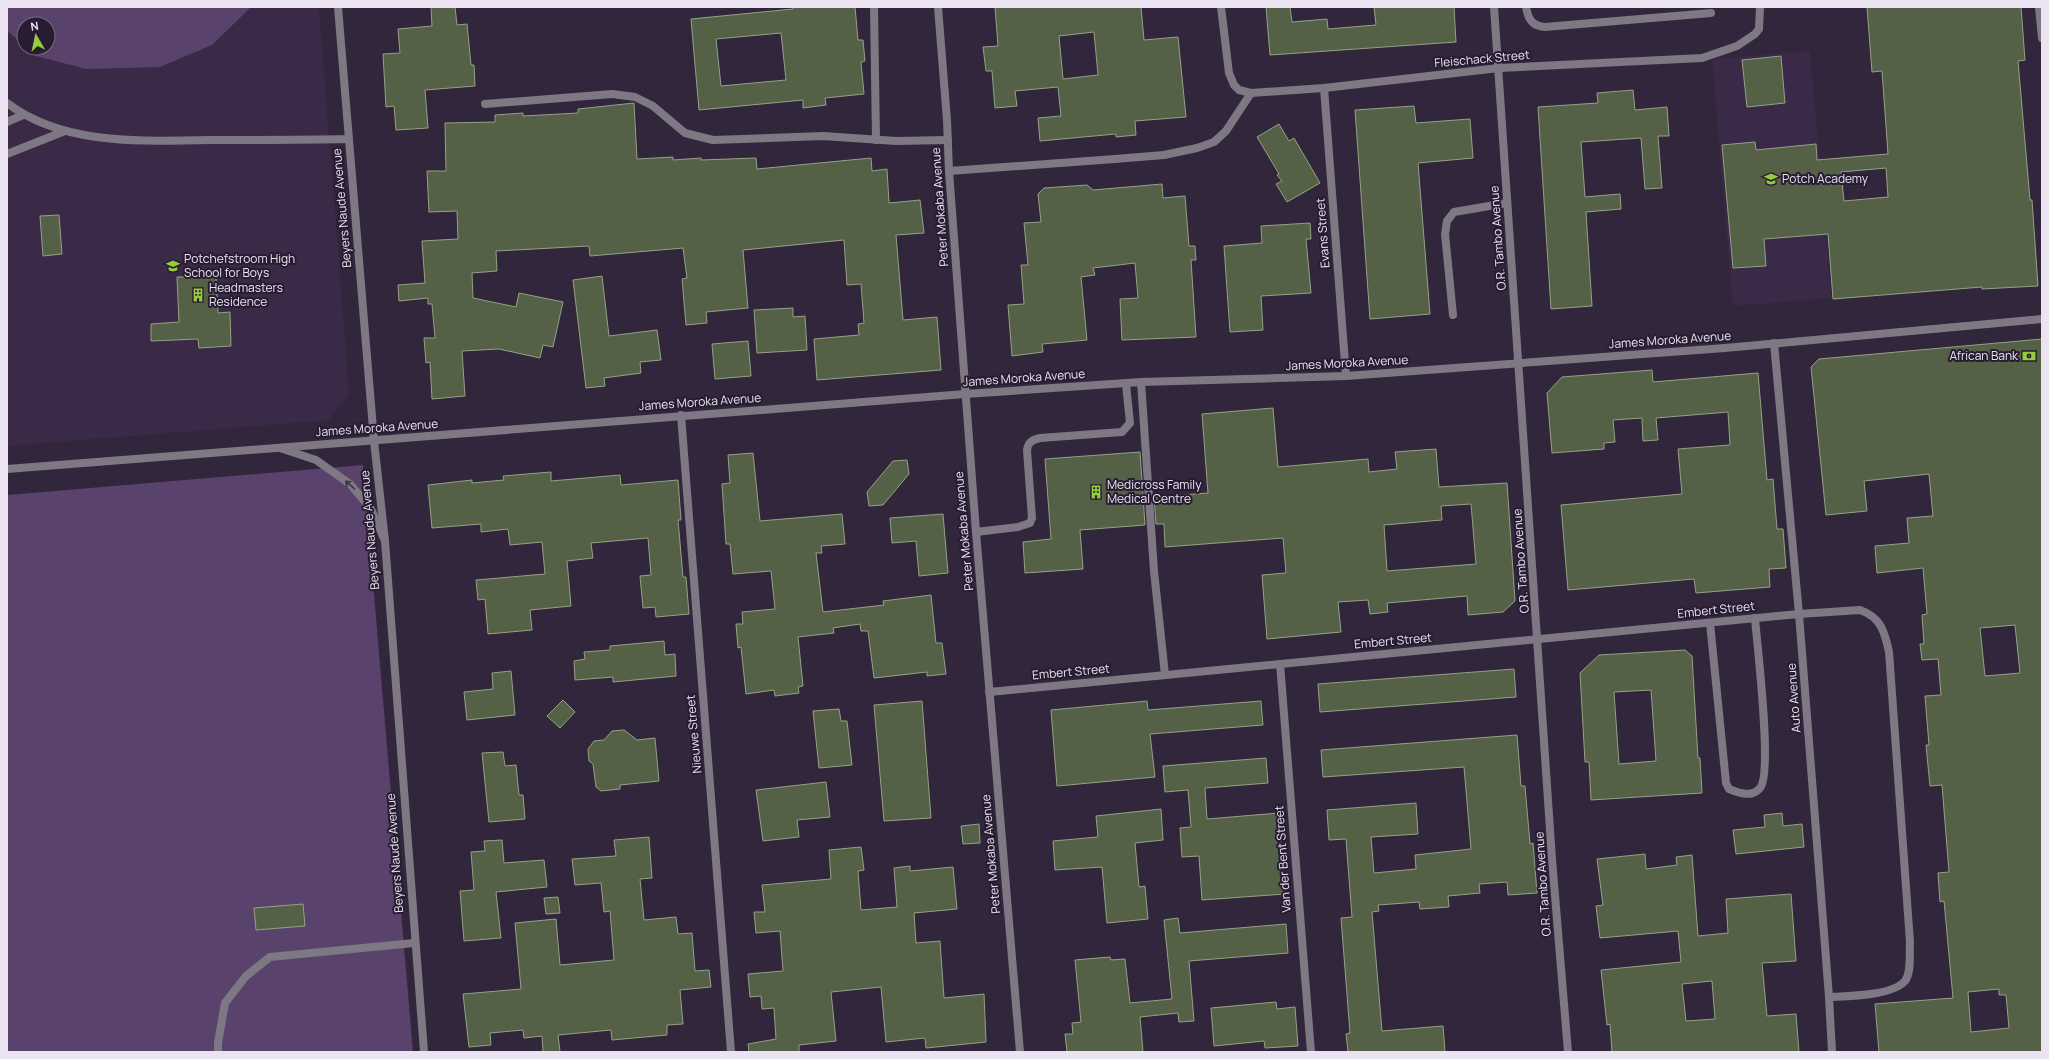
<svg xmlns="http://www.w3.org/2000/svg" width="2049" height="1059" font-family="Manrope,sans-serif">
<rect width="100%" height="100%" fill="#32263c"/>
<g fill="#3a2a47" fill-rule="evenodd">
<path d="M7 7H319L349 394 329 420 7 446ZM24 24H48V48H24Z"/>
<path d="M1810 51 1831 298 1733 306 1712 59Z"/>
</g>
<g fill="#59426c">
<path d="M7 7H251L212 45 160 67 86 69 36 56 27 48H48V24H24V45L7 31Z"/>
<path d="M363 465 413 1052H7V495Z"/>
</g>
<g fill="#556146" stroke="#95a285" fill-rule="evenodd">
<path d="M431 7H455L457 25 467 24 471 65H474L475 86 425 90 428 128 396 130 394 106 386 107 383 54 400 53 398 29 432 26Z"/>
<path d="M793 7H855L858 40H863L865 61 861 62 864 94 825 98 826 105 803 108V100L699 110 691 19 793 9ZM781 33 786 80 721 86 716 39Z"/>
<path d="M995 7H1141L1144 40 1178 37 1186 117 1135 121 1136 135 1116 137V134L1040 141 1038 118 1061 116 1058 87 1015 91 1017 106 995 108 992 71H986L983 47 998 46ZM1094 32 1098 75 1063 79 1059 36Z"/>
<path d="M1266 7H1290L1292 22 1327 19 1328 29 1376 25 1374 7H1454L1456 42 1270 55Z"/>
<path d="M1867 7H2021L2025 60 2018 61 2030 200H2032L2038 286 1982 289V287L1833 299 1828 234 1764 239 1766 266 1733 268 1722 145 1755 142 1756 150 1816 144 1817 160 1888 154 1882 71 1872 72ZM1886 168 1888 197 1844 201 1841 172Z"/>
<path d="M1781 56 1785 103 1747 107 1742 60Z"/>
<path d="M1633 90 1635 110 1667 107 1669 136H1658L1662 188 1645 189 1641 138 1581 142 1585 197 1620 194 1621 209 1586 212 1592 306 1551 309 1538 107 1598 103 1597 93Z"/>
<path d="M634 103 637 159 673 157V160L701 158V160L756 158 757 169 871 158 872 171 887 169 889 203 920 200 924 233 896 235 903 320 937 317 941 370 817 380 814 339 859 335 858 324 864 323 861 284 847 285 844 240 743 250 748 308 706 312 707 323 686 325 682 279 687 278 683 248 590 256 589 246 534 249 496 251 497 271 472 273 473 298 516 307 519 293 563 302 553 347 543 345 540 358 499 349 462 351 465 396 432 399 430 362 426 363 424 338H435L432 304H428V298L399 301 398 285 425 283 422 241 458 239 457 211 429 212 427 171H446L445 123 495 122V115L523 113V116L578 113V109Z"/>
<path d="M1414 106 1416 123 1470 119 1473 158 1418 163 1430 314 1370 319 1355 110Z"/>
<path d="M1279 124 1289 141 1294 138 1320 183 1287 202 1276 184 1282 181 1277 175 1279 174 1257 137Z"/>
<path d="M1162 184 1163 198 1185 196 1189 246H1195L1196 260H1191L1196 337 1122 340 1120 299 1138 298 1135 263 1093 268 1095 275 1081 277 1087 340 1042 344 1043 352 1012 356 1008 305 1024 304 1021 265H1028L1024 223 1041 222 1038 194 1044 188 1087 185 1093 190Z"/>
<path d="M59 215 62 254 43 256 40 216Z"/>
<path d="M1310 223 1311 239H1306L1311 293 1261 296 1263 330 1230 332 1224 246 1262 243 1261 226Z"/>
<path d="M216 276 218 313 230 312 231 346 199 348 198 339 151 341V324L179 322 177 277Z"/>
<path d="M602 276 609 336 657 330 661 360 640 362 641 373 604 378 605 386 586 388 573 280Z"/>
<path d="M793 308V317L805 316 807 350 757 353 754 310Z"/>
<path d="M2042 339V1052H1879L1875 1004 1953 998 1944 901 1940 902 1938 873 1949 872 1942 785 1930 786 1926 745H1929L1925 696 1941 695 1938 659 1922 660 1920 644H1924L1922 615 1927 614 1923 568 1877 573 1875 546 1909 543 1907 518 1933 516 1929 474 1864 481 1867 511 1826 515 1811 367 1819 359ZM2015 625 2020 673 1985 676 1980 628ZM1999 989V995H2006L2009 1028 1971 1032 1968 992Z"/>
<path d="M748 341 751 376 715 379 712 344Z"/>
<path d="M1652 370 1653 382 1758 373 1767 480 1773 479 1777 529H1783L1786 568 1769 569 1770 587 1696 593 1694 579 1568 590 1561 505 1682 494 1678 449 1730 445 1728 412 1656 418 1658 440 1643 441 1642 418 1613 420 1615 442 1604 443V449L1552 453 1547 393 1562 377Z"/>
<path d="M1273 408 1278 467 1368 459 1369 472 1397 469 1395 452 1436 449 1439 487 1507 483 1515 601 1503 612 1468 615 1467 596 1387 603 1388 612 1370 614 1368 600 1338 602 1341 632 1267 639 1262 575 1286 573 1283 538 1165 547 1164 524H1156L1154 497 1208 493 1202 414ZM1471 504 1476 564 1387 571 1384 525 1442 520 1441 506Z"/>
<path d="M1140 452 1145 525 1080 530 1083 569 1025 573 1023 542 1051 539 1045 459Z"/>
<path d="M753 453 760 521 842 514 845 544 821 546 822 553H816L823 612 884 605 883 601 931 595 936 643H942L946 674 927 676V672L874 678 868 631H861L860 624 833 628 834 633 798 637 803 686 798 687 799 693 775 696 774 690 746 694 741 647 738 648 736 624H743L742 612 775 609 771 571 733 574 730 544H726L722 484 730 483 728 455Z"/>
<path d="M907 460 909 474 883 505 869 506 867 492 893 461Z"/>
<path d="M551 472V481L620 475 621 485 678 480 681 520H678L683 577H686L689 614 656 617 655 607 643 608 640 576 651 575 648 538 591 543 593 558 567 561 571 606 530 610 532 630 488 634 485 599 478 600 476 580 545 574 542 542 510 545 508 529 481 532V524L432 528 428 485 472 480V483L504 480 503 476Z"/>
<path d="M943 514 948 573 919 576 916 541 892 543 890 518Z"/>
<path d="M664 641 665 655 675 654 676 676 613 682V677L575 680 574 661 585 659 584 652 610 650V646Z"/>
<path d="M1685 650 1692 656 1698 758H1700L1702 793 1591 800 1589 762H1585L1580 673 1599 655ZM1651 690 1656 761 1619 764 1614 692Z"/>
<path d="M1514 669 1516 697 1320 712 1318 684Z"/>
<path d="M511 671 515 715 467 720 464 692 493 689 492 673Z"/>
<path d="M563 700 575 712 560 728 547 716Z"/>
<path d="M922 701 931 818 884 821 874 705Z"/>
<path d="M1147 701 1148 710 1261 701 1263 725 1150 734 1155 777 1057 786 1051 710Z"/>
<path d="M839 709 841 721H847L852 765 819 768 813 711Z"/>
<path d="M624 730 637 740 655 738 659 781 620 785V789L601 791 596 787 593 764 589 761 588 749 594 741 604 740 612 731Z"/>
<path d="M1517 735 1521 786H1525L1530 844 1533 843 1537 893 1508 895 1507 882 1479 884 1480 893 1448 896 1449 907 1420 909 1419 902 1378 905 1379 911 1372 912 1382 1031 1443 1026 1445 1052H1348L1346 1034 1350 1033 1341 918 1352 917 1346 839 1329 840 1327 810 1416 803 1418 834 1371 837 1374 873 1416 869 1415 855 1471 849 1464 767 1323 777 1321 750Z"/>
<path d="M503 752 505 766 516 765 519 795H523L525 819 489 822 482 753Z"/>
<path d="M1266 758 1268 783 1205 788 1207 819 1279 813 1285 894 1202 900 1199 856 1182 857 1180 828 1191 827 1188 790 1165 792 1163 766Z"/>
<path d="M826 782 830 817 797 820 799 837 763 841 756 790Z"/>
<path d="M1161 809 1163 840 1135 843 1139 887 1145 886 1148 919 1107 923 1102 867 1055 870 1053 841 1098 837 1096 816Z"/>
<path d="M1782 813 1783 826 1802 824 1804 847 1736 854 1733 830 1765 827 1764 815Z"/>
<path d="M979 824 980 843 963 844 961 826Z"/>
<path d="M649 837 652 878 640 879 644 920 676 917 678 934 692 933 695 971 709 970 711 987 680 990 683 1024 667 1025V1035L612 1040 611 1030 558 1035 560 1052H543L542 1036 524 1038 523 1030 490 1033 491 1045 469 1047 463 994 521 989 515 923 556 919 560 965 614 960 610 911 604 912 601 883 575 885 572 859 616 856 614 840Z"/>
<path d="M502 840 504 863 544 860 547 887 496 892 501 938 464 941 460 891 474 890 471 852 485 851 484 841Z"/>
<path d="M861 847 864 870 858 871 861 910 897 907 894 868 910 866V871L953 867 957 909 914 913 916 943 940 941 944 998 984 994 986 1042 926 1048 925 1038 886 1042 881 987 831 992 836 1041 799 1045V1052H749L748 1044 776 1039 774 1008 762 1009 761 996 750 997 748 974 783 971 780 931 756 933 754 912H765L762 885 831 879 829 850Z"/>
<path d="M1645 854 1646 869 1677 865 1676 857 1692 855 1698 936 1728 933 1726 899 1791 894 1796 961 1762 963 1767 1016 1796 1014 1799 1052H1612L1610 1024 1607 1025 1601 970 1681 962 1678 931 1600 938 1596 906 1603 905 1597 859ZM1712 981 1715 1019 1686 1021 1682 984Z"/>
<path d="M558 897 560 913 546 914 544 898Z"/>
<path d="M303 904 305 926 256 930 254 908Z"/>
<path d="M1178 918 1180 933 1286 924 1288 953 1189 961 1194 1021 1179 1022 1178 1013 1140 1017 1143 1052H1067L1065 1034H1073L1072 1023 1081 1022 1075 960 1110 957 1111 960 1125 959 1130 1003 1172 999 1164 920Z"/>
<path d="M1276 1002 1277 1009 1295 1007 1298 1046 1265 1048 1264 1041 1214 1046 1211 1008Z"/>
</g>
<g fill="none" stroke-linecap="round" stroke-linejoin="round">
<g stroke="#7e7884" stroke-width="8">
<path d="M874 7 876 140"/>
<path d="M1526 7C1528 19 1532 26 1545 27L1711 13"/>
<path d="M7 103C64 146 142 141 209 140 256 140 302 140 349 139"/>
<path d="M485 104 612 94 635 97 653 106 685 133 713 140 823 136 896 141 948 140"/>
<path d="M7 122 23 115"/>
<path d="M7 154 65 131"/>
<path d="M1453 315 1445 234 1447 221 1454 212 1507 203"/>
<path d="M1141 382 1154 571 1165 675"/>
<path d="M976 532 1018 527 1030 523 1032 518 1027 450C1028 442 1032 440 1040 438L1122 432 1130 423 1126 384"/>
<path d="M1799 614 1860 610C1881 617 1885 633 1889 652L1910 942C1909 953 1912 972 1905 981 1892 996 1848 996 1829 997"/>
<path d="M1710 623 1726 783 1729 789C1739 793 1752 798 1760 788 1773 773 1757 645 1755 618"/>
<path d="M218 1052V1043L225 1003 246 976 270 957 414 943"/>
</g>
<g stroke="#7e7884" stroke-width="8">
<path d="M338 7 374 441 385 541 424 1052"/>
<path d="M938 7 947 120 949 171 976 532 1020 1052"/>
<path d="M1221 7 1229 73 1234 85 1239 90 1251 93 1324 88 1499 68 1702 58 1737 46 1755 34 1759 29 1760 7"/>
<path d="M1494 7 1552 859 1568 1052"/>
<path d="M2039 7 2042 38"/>
<path d="M1324 88 1346 376"/>
<path d="M949 171 1115 159 1164 155 1197 148 1214 142 1226 131 1251 93"/>
<path d="M1774 343 1799 614 1829 997 1832 1052"/>
<path d="M681 415 731 1052"/>
<path d="M1280 664 1311 1052"/>
<path d="M989 692 1799 614"/>
</g>
<g stroke="#7e7884" stroke-width="8">
<path d="M280 448 316 460 350 484 371 509 385 541"/>
<path d="M7 469 965 394 1141 382 1346 376 1725 348 2042 319"/>
</g>
</g>
<defs><path id="oneway-shaft" d="M-6 0H5M1.5-3L5.5 0L1.5 3" fill="none" stroke-width="1.6" stroke-linecap="round" stroke-linejoin="round"/></defs>
<use stroke="#3e3346" href="#oneway-shaft" transform="translate(350 485) rotate(-139)"/>
<defs>
<g id="school-bare" transform="scale(1.08)"><path d="M0-5L7-2L0 1L-7-2ZM-4 1L0 2.5L4 1V4Q0 6-4 4Z" fill="#96cc3a" stroke="#281c32" stroke-width="2.5" paint-order="stroke"/></g>
<g id="building-bare" transform="scale(1.08)"><path d="M-4-6H4V6H1V3H-1V6H-4ZM-2.5-4.3h1.7v1.8h-1.7ZM.8-4.3h1.7v1.8H.8ZM-2.5-1h1.7V.8h-1.7ZM.8-1h1.7V.8H.8Z" fill="#96cc3a" stroke="#281c32" stroke-width="2.5" paint-order="stroke"/></g>
<g id="bank-bare" transform="scale(1.08)"><path d="M-6-4H6V4H-6ZM0-2.3a2.3 2.3 0 1 0 0 4.6a2.3 2.3 0 1 0 0-4.6Z" fill="#96cc3a" stroke="#281c32" stroke-width="2.5" paint-order="stroke"/></g>
</defs>
<g fill-rule="evenodd">
<use href="#school-bare" x="1771" y="179"/>
<use href="#school-bare" x="173" y="266"/>
<use href="#building-bare" x="198" y="295"/>
<use href="#bank-bare" x="2029" y="356"/>
<use href="#building-bare" x="1096" y="492"/>
</g>
<g text-anchor="middle" stroke-width="4" stroke-linejoin="round" paint-order="stroke">
<g font-size="12" fill="#ebe3f2" stroke="#281c32">
<text transform="translate(1482 59) rotate(-5)" y="4">Fleischack Street</text>
<text transform="translate(940 207) rotate(-94)" y="4">Peter Mokaba Avenue</text>
<text transform="translate(342 208) rotate(-95)" y="4">Beyers Naude Avenue</text>
<text transform="translate(1323 233) rotate(-94)" y="4">Evans Street</text>
<text transform="translate(1498 238) rotate(-94)" y="4">O.R. Tambo Avenue</text>
<text transform="translate(1670 340) rotate(-4)" y="4">James Moroka Avenue</text>
<text transform="translate(1347 363) rotate(-3)" y="4">James Moroka Avenue</text>
<text transform="translate(1024 378) rotate(-4)" y="4">James Moroka Avenue</text>
<text transform="translate(700 402) rotate(-4)" y="4">James Moroka Avenue</text>
<text transform="translate(377 428) rotate(-4)" y="4">James Moroka Avenue</text>
<text transform="translate(370 530) rotate(-95)" y="4">Beyers Naude Avenue</text>
<text transform="translate(964 531) rotate(-95)" y="4">Peter Mokaba Avenue</text>
<text transform="translate(1521 561) rotate(-94)" y="4">O.R. Tambo Avenue</text>
<text transform="translate(1716 610) rotate(-6)" y="4">Embert Street</text>
<text transform="translate(1393 641) rotate(-5)" y="4">Embert Street</text>
<text transform="translate(1071 672) rotate(-5)" y="4">Embert Street</text>
<text transform="translate(1794 698) rotate(-94)" y="4">Auto Avenue</text>
<text transform="translate(694 734) rotate(-95)" y="4">Nieuwe Street</text>
<text transform="translate(395 853) rotate(-94)" y="4">Beyers Naude Avenue</text>
<text transform="translate(991 854) rotate(-95)" y="4">Peter Mokaba Avenue</text>
<text transform="translate(1283 859) rotate(-94)" y="4">Van der Bent Street</text>
<text transform="translate(1543 884) rotate(-94)" y="4">O.R. Tambo Avenue</text>
</g>
<g font-size="12" fill="#ebe3f2" stroke="#281c32" text-anchor="start">
<text x="1782" y="183">Potch Academy</text>
<text x="184" y="263">Potchefstroom High<tspan x="184" dy="14">School for Boys</tspan></text>
<text x="209" y="292">Headmasters<tspan x="209" dy="14">Residence</tspan></text>
<text x="2018" y="360" text-anchor="end">African Bank</text>
<text x="1107" y="489">Medicross Family<tspan x="1107" dy="14">Medical Centre</tspan></text>
</g>
</g>
<rect width="2049" height="1059" fill="none" stroke="#ebe3f2" stroke-width="16"/>
<g transform="translate(36 36) rotate(351)"><circle r="19" fill="#281c32" stroke="#766c7f"/>
<path d="M0-3L7 15L0 10L-7 15Z" fill="#96cc3a"/>
<text y="-6" font-size="11" font-weight="bold" text-anchor="middle" fill="#ebe3f2">N</text>
</g>
</svg>
